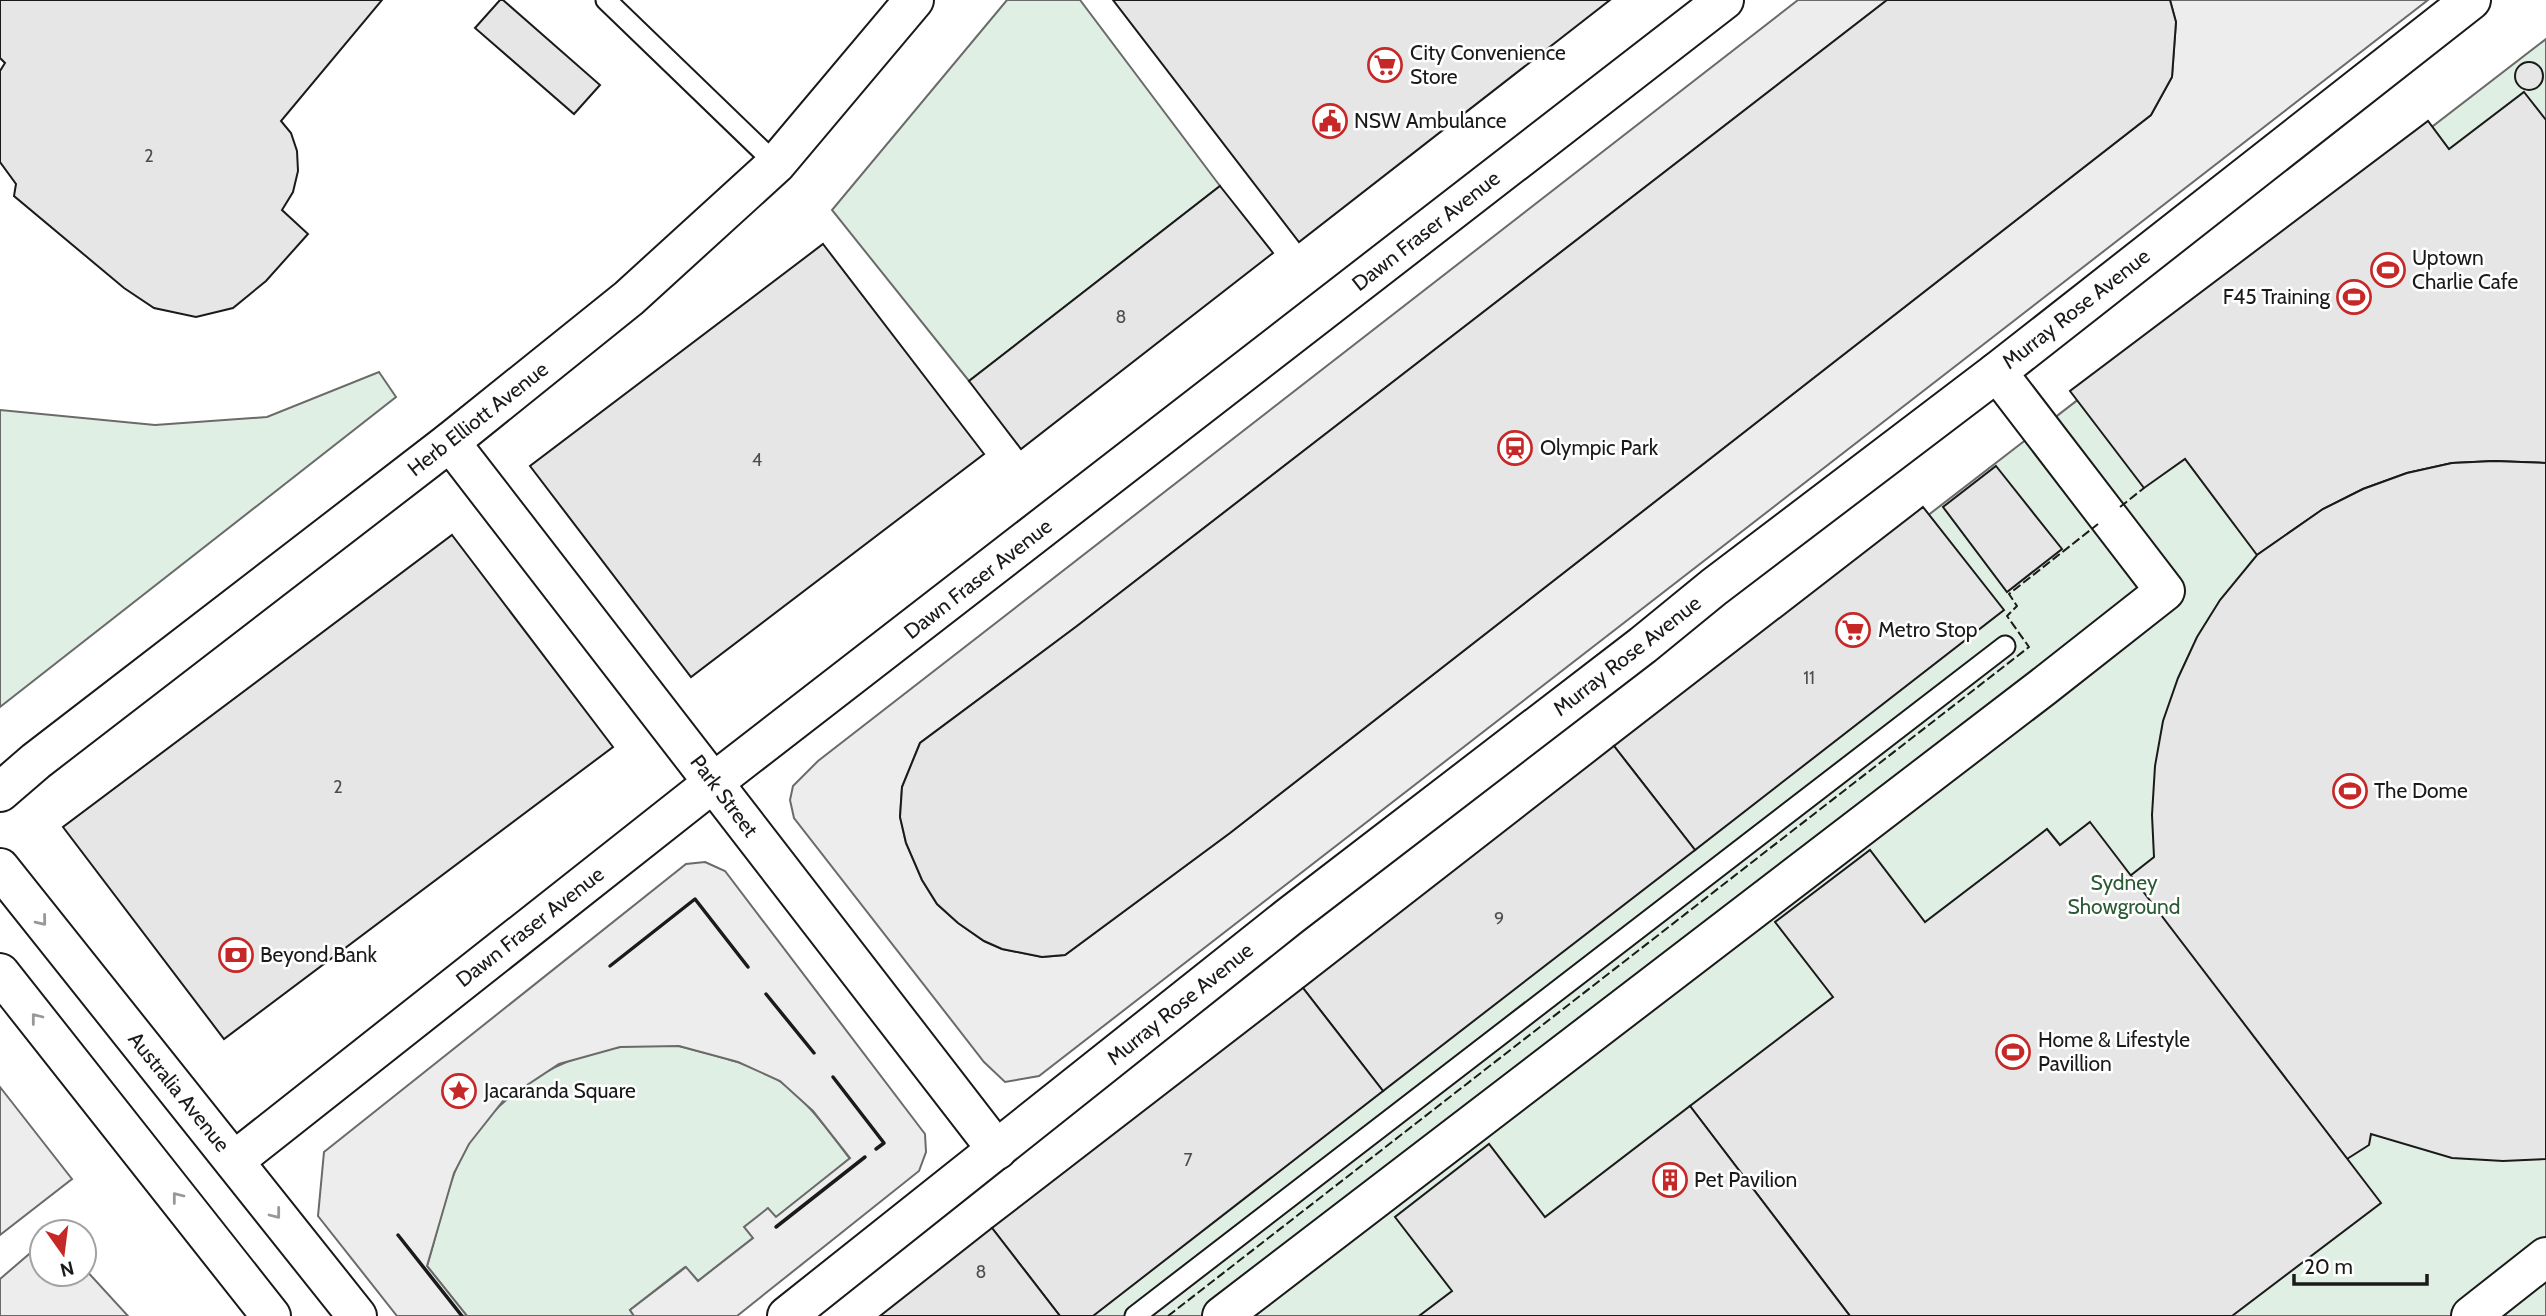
<svg xmlns="http://www.w3.org/2000/svg" width="2546" height="1316" font-family="Cabin,sans-serif">
<rect width="100%" height="100%" fill="#fff"/>
<g fill="#e0efe3" stroke="#6a6a6a" stroke-width="2">
<path d="M1007 0H1080L1220 186 969 381 832 210Z"/>
<path d="M2546 39V1316H889Z"/>
<path d="M379 372 396 397 0 707V410L155 425 267 417Z"/>
<path d="M679 1046C709 1054 756 1064 781 1082 809 1102 829 1132 850 1159L775 1218 767 1209 753 1238 698 1281 685 1267 630 1310 634 1316H467L427 1266C436 1236 443 1204 454 1174 479 1106 550 1057 620 1047 639 1044 660 1046 679 1046Z"/>
</g>
<g fill="#ededed" stroke="#6a6a6a" stroke-width="2">
<path d="M1798 0H1887L1077 626 920 743 902 787 900 817 906 843 922 880 937 904 958 923 984 941 1002 949 1042 957 1065 955 1230 833 2151 115 2172 77 2176 22 2170 0H2428L1039 1076 1005 1082 984 1062 794 818 790 800 793 786 818 761Z"/>
<path d="M705 862 725 871 925 1134 926 1152 919 1171 737 1316H634L630 1310 686 1267 698 1281 753 1238 744 1227 768 1208 776 1217 850 1158 813 1111 780 1081 738 1062 679 1046 620 1047 559 1064 503 1101 469 1144 454 1173 427 1266 467 1316H397L318 1216 324 1152 686 864Z"/>
<path d="M0 1087 72 1179 0 1235Z"/>
<path d="M42 1243V1274H84V1268L128 1316H0V1279Z"/>
</g>
<g fill="#e6e6e6" stroke="#1a1a1a" stroke-width="2">
<path d="M0 0H382L281 121 291 133 297 151 298 171 293 192 282 210 308 234 266 281 233 308 196 317 154 308 124 288 14 196 16 184 0 162V71L5 63 0 58Z"/>
<path d="M500 0H503L600 85 574 114 475 28Z"/>
<path d="M1113 0H1610L1299 242Z"/>
<path d="M1887 0H2170L2176 22 2172 77 2151 115 1230 833 1065 955 1042 957 1002 949 984 941 958 923 937 904 922 880 906 843 900 817 902 787 920 743 1077 626Z"/>
<circle cx="2529" cy="76" r="14"/>
<path d="M2524 92 2546 120V463L2494 461 2452 463 2407 473 2363 489 2323 509 2257 555 2185 459 2144 488 2070 391 2428 121 2449 149Z"/>
<path d="M1220 186 1273 253 1021 449 969 381Z"/>
<path d="M823 244 984 454 691 677 530 466Z"/>
<path d="M2494 461 2546 463V1159L2503 1161 2452 1158 2371 1134 2369 1145 2347 1159 2130 876 2154 857 2152 815 2155 766 2163 721 2178 678 2197 637 2220 600 2257 555 2323 509 2363 489 2407 473 2452 463Z"/>
<path d="M1996 466 2062 549 2007 592 1943 507Z"/>
<path d="M1923 507 2004 610 1695 850 1614 746Z"/>
<path d="M452 535 613 747 224 1039 63 827Z"/>
<path d="M1614 746 1695 850 1383 1091 1303 988Z"/>
<path d="M2090 822 2381 1203 2232 1316H1850L1690 1106 1833 997 1775 922 1870 850 1925 922 2047 829 2060 845Z"/>
<path d="M1303 988 1383 1091 1093 1316H1060L992 1228Z"/>
<path d="M1690 1106 1850 1316H1419L1452 1291 1395 1217 1489 1144 1545 1217Z"/>
<path d="M992 1228 1060 1316H880Z"/>
</g>
<g fill="none" stroke-linecap="round" stroke-linejoin="round">
<g stroke="#1a1a1a" stroke-width="23">
<g id="service">
<path d="M606 0 776 164"/>
<path d="M1135 1316 2005 646"/>
</g>
</g>
<g stroke="#1a1a1a" stroke-width="42">
<g id="minor">
<path d="M450 442 997 1150"/>
<path d="M0 792 36 761 450 442 629 298 776 164 914 0"/>
<path d="M234 1161 714 782 1724 0"/>
<path d="M787 1316 1290 916 1643 645 1714 587 1997 372 2471 0"/>
<path d="M1222 1316 2043 687 2165 591 1997 372"/>
<path d="M2471 1316 2546 1257"/>
</g>
</g>
<g stroke="#1a1a1a" stroke-width="42">
<g id="secondary">
<path d="M0 868 357 1316"/>
<path d="M0 973 271 1316"/>
</g>
</g>
<use href="#service" stroke="#fff" stroke-width="19"/>
<use href="#minor" stroke="#fff" stroke-width="38"/>
<use href="#secondary" stroke="#fff" stroke-width="38"/>
<g stroke="#1a1a1a" stroke-width="2" stroke-dasharray="9 3.5" stroke-linecap="butt">
<path d="M2120 507 2144 488"/>
<path d="M1168 1316 2029 647 2007 616 2017 606 2009 594 2098 524"/>
</g>
<g stroke="#1a1a1a" stroke-width="3.5">
<path d="M610 966 695 899 748 967"/>
<path d="M766 994 814 1053"/>
<path d="M833 1077 884 1143 876 1149"/>
<path d="M776 1227 865 1157"/>
<path d="M398 1235 462 1316"/>
</g>
</g>
<defs><path id="oneway-chevron" d="M-2-3.5L2.5 0L-2 3.5" fill="none" stroke-width="1.6" stroke-linecap="round" stroke-linejoin="round" transform="scale(1.75)"/></defs>
<g stroke="#989898">
<use href="#oneway-chevron" transform="translate(42 921) rotate(51)"/>
<use href="#oneway-chevron" transform="translate(36 1018) rotate(-128)"/>
<use href="#oneway-chevron" transform="translate(177 1197) rotate(-128)"/>
<use href="#oneway-chevron" transform="translate(276 1214) rotate(52)"/>
</g>
<defs>
<g id="supermarket-ring" transform="scale(1.75)"><circle r="9.5" fill="#fff" stroke="#c62828" stroke-width="1.5"/><path d="M-6-5.5h2.5l.6 2H6L4.5 2H-2.5L-4.4-4H-6ZM-1.5 3.2a1.3 1.3 0 1 0 .1 0ZM3 3.2a1.3 1.3 0 1 0 .1 0Z" fill="#c62828"/></g>
<g id="civic-ring" transform="scale(1.75)"><circle r="9.5" fill="#fff" stroke="#c62828" stroke-width="1.5"/><path d="M-.6-6.5H3V-4.5H.6V-3L4-1V1h2V6H-6V1h2V-1L-.6-3ZM-1.2 2.5V6h2.4V2.5Z" fill="#c62828"/></g>
<g id="stadium-ring" transform="scale(1.75)"><circle r="9.5" fill="#fff" stroke="#c62828" stroke-width="1.5"/><path d="M0-5a6.5 5 0 1 0 0 10a6.5 5 0 1 0 0-10ZM-3.5-1.8h7v3.6h-7Z" fill="#c62828"/></g>
<g id="station-ring" transform="scale(1.75)"><circle r="9.5" fill="#fff" stroke="#c62828" stroke-width="1.5"/><path d="M-3-6H3Q5-6 5-4V2Q5 4 3 4L4.5 6H3L1.5 4h-3L-3 6H-4.5L-3 4Q-5 4-5 2V-4Q-5-6-3-6ZM-3.5-4v3h7v-3ZM-3.5 1v1.5H-2V1ZM2 1v1.5H3.5V1Z" fill="#c62828"/></g>
<g id="bank-ring" transform="scale(1.75)"><circle r="9.5" fill="#fff" stroke="#c62828" stroke-width="1.5"/><path d="M-6-4H6V4H-6ZM0-2.3a2.3 2.3 0 1 0 0 4.6a2.3 2.3 0 1 0 0-4.6Z" fill="#c62828"/></g>
<g id="sight-ring" transform="scale(1.75)"><circle r="9.5" fill="#fff" stroke="#c62828" stroke-width="1.5"/><path d="M0-6L1.8-2.2L6-1.7L2.9 1.2L3.7 5.4L0 3.3L-3.7 5.4L-2.9 1.2L-6-1.7L-1.8-2.2Z" fill="#c62828"/></g>
<g id="building-ring" transform="scale(1.75)"><circle r="9.5" fill="#fff" stroke="#c62828" stroke-width="1.5"/><path d="M-4-6H4V6H1V3H-1V6H-4ZM-2.5-4.3h1.7v1.8h-1.7ZM.8-4.3h1.7v1.8H.8ZM-2.5-1h1.7V.8h-1.7ZM.8-1h1.7V.8H.8Z" fill="#c62828"/></g>
</defs>
<g fill-rule="evenodd">
<use href="#supermarket-ring" x="1385" y="65"/>
<use href="#civic-ring" x="1330" y="121"/>
<use href="#stadium-ring" x="2388" y="270"/>
<use href="#stadium-ring" x="2354" y="297"/>
<use href="#station-ring" x="1515" y="448"/>
<use href="#supermarket-ring" x="1853" y="630"/>
<use href="#stadium-ring" x="2350" y="791"/>
<use href="#bank-ring" x="236" y="955"/>
<use href="#stadium-ring" x="2013" y="1052"/>
<use href="#sight-ring" x="459" y="1091"/>
<use href="#building-ring" x="1670" y="1180"/>
</g>
<g text-anchor="middle" stroke-width="5" stroke-linejoin="round" paint-order="stroke">
<g font-size="18" fill="#4d4d4d">
<text x="149" y="162">2</text>
<text x="1121" y="323">8</text>
<text x="757" y="466">4</text>
<text x="1809" y="684">11</text>
<text x="338" y="793">2</text>
<text x="1499" y="925">9</text>
<text x="1188" y="1166">7</text>
<text x="981" y="1278">8</text>
</g>
<g font-size="21" fill="#1a1a1a" stroke="#fff" text-anchor="start">
<text x="1410" y="60">City Convenience<tspan x="1410" dy="24">Store</tspan></text>
<text x="1354" y="128">NSW Ambulance</text>
<text x="2412" y="265">Uptown<tspan x="2412" dy="24">Charlie Cafe</tspan></text>
<text x="2330" y="304" text-anchor="end">F45 Training</text>
<text x="1540" y="455">Olympic Park</text>
<text x="1878" y="637">Metro Stop</text>
<text x="2374" y="798">The Dome</text>
<text x="260" y="962">Beyond Bank</text>
<text x="2038" y="1047">Home &amp; Lifestyle<tspan x="2038" dy="24">Pavillion</tspan></text>
<text x="484" y="1098">Jacaranda Square</text>
<text x="1694" y="1187">Pet Pavilion</text>
</g>
<g font-size="21" fill="#1a1a1a" stroke="#fff">
<text transform="translate(1426 231) rotate(-38)" y="7">Dawn Fraser Avenue</text>
<text transform="translate(2076 309) rotate(-38)" y="7">Murray Rose Avenue</text>
<text transform="translate(478 419) rotate(-38)" y="7">Herb Elliott Avenue</text>
<text transform="translate(978 579) rotate(-38)" y="7">Dawn Fraser Avenue</text>
<text transform="translate(1627 656) rotate(-38)" y="7">Murray Rose Avenue</text>
<text transform="translate(724 796) rotate(53)" y="7">Park Street</text>
<text transform="translate(530 927) rotate(-38)" y="7">Dawn Fraser Avenue</text>
<text transform="translate(1180 1004) rotate(-39)" y="7">Murray Rose Avenue</text>
<text transform="translate(179 1092) rotate(51)" y="7">Australia Avenue</text>
</g>
<g font-size="21" fill="#2b5a34" stroke="#fff">
<text x="2124" y="890">Sydney<tspan x="2124" dy="24">Showground</tspan></text>
</g>
</g>
<g transform="translate(63 1253) rotate(166)"><circle r="33" fill="#ffffff" stroke="#a3a3a3" stroke-width="2"/>
<path d="M0-5L12 26L0 18L-12 26Z" fill="#c62828"/>
<text y="-10" font-size="19" font-weight="bold" text-anchor="middle" fill="#1a1a1a">N</text>
</g>
<path d="M2294 1274v10h133v-10" fill="none" stroke="#1a1a1a" stroke-width="3.5"/>
<text x="2304" y="1274" font-size="21" fill="#1a1a1a" stroke="#ffffff" stroke-width="5" paint-order="stroke">20 m</text>
</svg>
